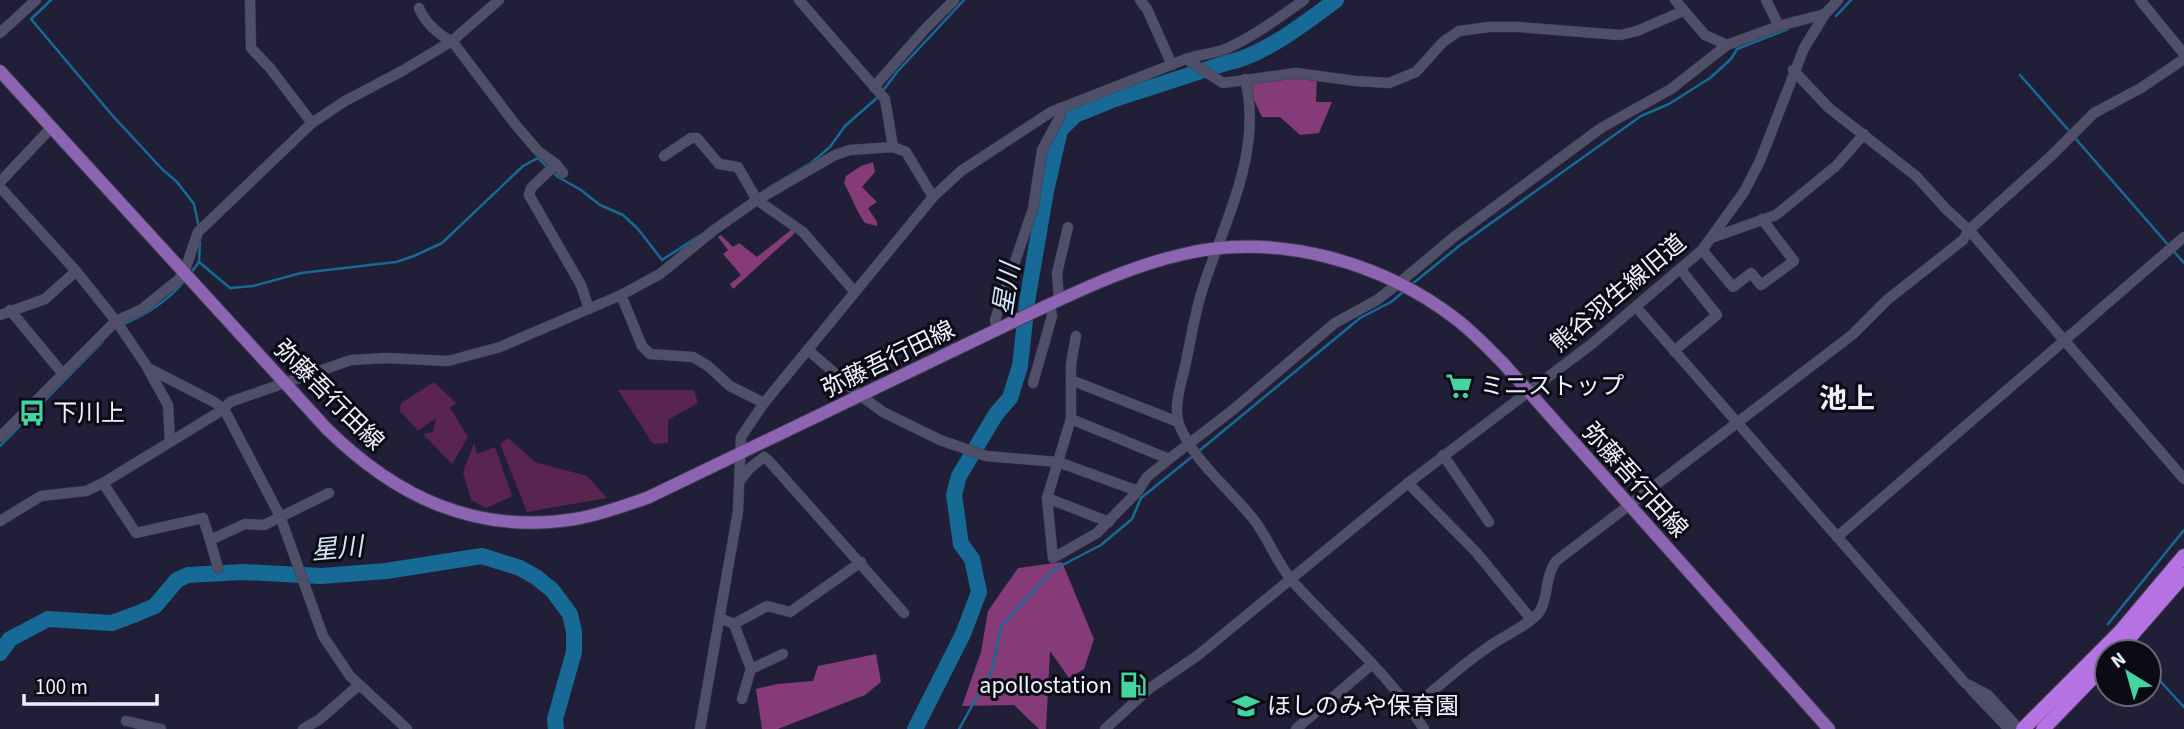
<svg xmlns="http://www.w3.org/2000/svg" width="2184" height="729" font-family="'Source Sans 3','Noto Sans JP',sans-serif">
<rect width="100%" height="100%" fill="#201f37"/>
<g fill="#592550">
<path d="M434 382 456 403 450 408 468 437 452 464 423 434 433 432 436 418 418 431 400 411 401 403Z"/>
<path d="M618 390H694L698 403 668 420V443L653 444Z"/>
<path d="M508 438 535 462 587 476 607 498 527 512 500 444Z"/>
<path d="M474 443 477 454 495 447 512 496 486 508 471 500 463 472Z"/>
</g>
<g fill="#843b77">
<path d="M1317 76 1316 102H1332L1319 133 1300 135 1280 117H1262L1246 83 1265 77Z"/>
<path d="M873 162 875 172 862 187 877 202 868 208 877 222V226L865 223C856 210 852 198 844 183L846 176 861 166Z"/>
<path d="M791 230 795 233 733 289 730 284 741 275 723 254 728 250 718 237 721 235 733 247 739 243 757 257Z"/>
<path d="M1062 562 1094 639 1084 669 1069 678 1050 651 1046 729H1039L1014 705 962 706 981 652 988 611 1018 568Z"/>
<path d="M876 654 881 682 865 695 778 729H762L756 689 777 684 813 681 818 666Z"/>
</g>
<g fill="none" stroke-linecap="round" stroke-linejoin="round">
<g stroke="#166a95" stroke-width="2.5">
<path d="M51 0 31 19 112 115 162 169 177 182 194 204 199 228"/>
<path d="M1836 16 1851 0"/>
<path d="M2020 75 2071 133"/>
<path d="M882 92 897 72 964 0"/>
<path d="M2075 138 2184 263"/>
<path d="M768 188 811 163 830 147 845 126 878 97"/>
<path d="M199 262 230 288 253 286 301 273 396 262 414 256 442 243 523 166 538 158 558 177 581 190 600 205 623 215 638 229 662 260 699 236"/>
<path d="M190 274 199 262 200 242"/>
<path d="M1411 285 1459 246 1641 116 1669 104 1710 78 1731 59 1737 49 1788 29"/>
<path d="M121 325C147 314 168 301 186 279"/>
<path d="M0 446 103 341"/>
<path d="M1199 451 1360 318 1391 302 1403 292"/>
<path d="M2108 624 2184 530"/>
<path d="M2149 669 2184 707"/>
<path d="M959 729 992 670 1001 626 1053 570 1101 545 1132 519 1141 498 1194 455"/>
</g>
<g stroke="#166a95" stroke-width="16">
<path d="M0 653 10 639 48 619 112 623 136 614 155 606 177 580 188 575 242 572 321 576 386 571 482 556 520 568 536 577 552 590 570 614 574 632V652L555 719 556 729"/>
<path d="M915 729 963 634 979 592 972 559 961 544 954 495 959 476 996 414 1010 398 1020 366 1027 302 1046 191 1060 130 1075 115 1112 100 1226 63C1263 56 1305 23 1336 0"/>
</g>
<g stroke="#3d3b4e" stroke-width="11">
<g id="minor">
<path d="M250 0 251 48 270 68 312 123"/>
<path d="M799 0 885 99 893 147"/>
<path d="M1140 0 1147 9 1172 65"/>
<path d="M1675 0 1705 35 1727 45"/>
<path d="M1766 0 1779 26"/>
<path d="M2140 0 2184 54"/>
<path d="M419 8C424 21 439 36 452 41L515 124 538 151 556 164 563 173"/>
<path d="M0 33 36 0"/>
<path d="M1186 59 1223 83 1296 73 1356 81 1389 83 1416 72 1443 42 1459 31 1489 27H1519L1620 35 1637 31 1683 11"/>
<path d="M1793 70 1829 108 1916 176 1946 209 1969 230 2184 479"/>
<path d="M1245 79C1264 154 1222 225 1201 294 1194 318 1190 343 1185 367 1181 384 1173 407 1179 424 1192 460 1231 490 1254 520 1269 539 1277 564 1294 583 1338 631 1389 674 1424 729"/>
<path d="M874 87 926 28 954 0"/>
<path d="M664 156 691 138H697L719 164 738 167 757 200 803 232 854 291"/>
<path d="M556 164 531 188 529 195 581 285 589 309"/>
<path d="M0 182 51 128"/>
<path d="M0 187 76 271 116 321 148 368 214 402 224 409 280 516 323 636 350 676 407 729"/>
<path d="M1714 237 1776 215 1836 166 1864 134"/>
<path d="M1702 250 1733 287 1751 273 1761 285 1794 261 1762 219"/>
<path d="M621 295 642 346 650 354 693 357 708 366 730 386 764 403"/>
<path d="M1059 300 1057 273 1068 227"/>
<path d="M1637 308 1965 683 1988 695 2019 729"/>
<path d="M10 310 63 374"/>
<path d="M0 315 45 299 76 271"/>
<path d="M997 329 995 320 1033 209 1042 150 1060 117V108"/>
<path d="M808 350 861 396 883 412 940 440 986 456 1058 462 1138 491 1147 477 1169 459 1234 409 1335 323 1377 300 1399 283 1454 237 1601 128 1671 89 1727 45 1779 26 1825 14"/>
<path d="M1674 351 1717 315 1681 270"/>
<path d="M148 369 168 405 170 442"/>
<path d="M1071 380 1178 422"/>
<path d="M1033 383 1052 316 1050 304"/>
<path d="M1071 419V364L1076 336"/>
<path d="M0 437 116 321 142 309 178 280 184 273 198 232 312 123 345 101 402 71 452 41 499 0"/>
<path d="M1443 455 1489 522"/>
<path d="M741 479 750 468 764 457 769 461 904 613"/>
<path d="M103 483 136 533 203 518 210 540 245 524 264 525 329 493"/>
<path d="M1408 483 1476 552 1531 619"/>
<path d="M1138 491 1097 533 1053 558 1047 498 1071 419 1169 459"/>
<path d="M1047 498 1109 522"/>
<path d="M0 521 41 496 86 491 103 483 224 409 230 402 351 360 386 358 448 361 500 347 621 295 660 274 714 230 757 200 835 155 850 150 893 147 906 152 933 197"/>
<path d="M1837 537 2184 237"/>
<path d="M210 540 218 568"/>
<path d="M720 618 734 624 767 606 790 612 861 562"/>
<path d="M734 624 751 669 742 699"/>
<path d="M751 669 783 654"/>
<path d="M1970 688 2009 729"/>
<path d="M1411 709C1436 689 1460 666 1487 648 1501 637 1530 625 1540 611 1549 596 1544 579 1556 561L1852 335 1887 300 1963 240 1969 230 2051 156 2094 113 2141 88 2184 59"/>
<path d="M126 721 161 729"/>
<path d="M303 729 320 719 359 685"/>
<path d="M700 729 738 511 741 437 764 403 933 197 961 171 1051 112 1186 59C1200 54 1214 54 1228 48 1254 36 1280 17 1304 0"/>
<path d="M1105 729 1150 688 1197 656 1408 483 1593 343 1702 250 1744 192 1760 161 1804 48 1825 14 1838 0"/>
<path d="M1296 729 1372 664"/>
</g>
</g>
<g stroke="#3d3b4e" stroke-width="14">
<path id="major" d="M0 71 327 429C396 497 476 535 575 519 600 515 623 506 647 498L1044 307C1089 286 1135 265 1184 254 1277 232 1382 262 1456 319 1473 332 1488 348 1503 363L1829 729"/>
</g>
<g stroke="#3d3b4e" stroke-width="16">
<g id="highway">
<path d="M2117 652 2184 575"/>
<path d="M2023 729 2120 632 2184 556"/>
<path d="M2043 729 2107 663"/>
</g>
</g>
<use href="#minor" stroke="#504f6a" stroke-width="10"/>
<use href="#major" stroke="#8d64b2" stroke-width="12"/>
<use href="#highway" stroke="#b572e2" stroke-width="14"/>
</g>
<defs>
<g id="supermarket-bare" transform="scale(2.1)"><path d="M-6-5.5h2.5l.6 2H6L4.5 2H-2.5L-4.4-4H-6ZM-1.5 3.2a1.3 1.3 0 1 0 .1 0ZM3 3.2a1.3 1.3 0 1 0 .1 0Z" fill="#43d4a0" stroke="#0b0a15" stroke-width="2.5" paint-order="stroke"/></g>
<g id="bus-bare" transform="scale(2.1)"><path d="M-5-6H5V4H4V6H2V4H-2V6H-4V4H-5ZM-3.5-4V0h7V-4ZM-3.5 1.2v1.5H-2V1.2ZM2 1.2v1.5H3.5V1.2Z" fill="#43d4a0" stroke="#0b0a15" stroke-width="2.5" paint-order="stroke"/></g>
<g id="fuel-bare" transform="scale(2.1)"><path d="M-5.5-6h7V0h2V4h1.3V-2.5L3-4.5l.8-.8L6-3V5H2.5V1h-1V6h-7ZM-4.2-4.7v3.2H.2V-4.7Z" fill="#43d4a0" stroke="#0b0a15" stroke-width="2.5" paint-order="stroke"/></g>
<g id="school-bare" transform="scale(2.1)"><path d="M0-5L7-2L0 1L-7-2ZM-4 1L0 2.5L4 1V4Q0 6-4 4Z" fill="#43d4a0" stroke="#0b0a15" stroke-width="2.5" paint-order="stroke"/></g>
</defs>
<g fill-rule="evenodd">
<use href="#supermarket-bare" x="1459" y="386"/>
<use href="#bus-bare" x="32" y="413"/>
<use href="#fuel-bare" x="1133" y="685"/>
<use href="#school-bare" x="1246" y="706"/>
</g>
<g text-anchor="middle" stroke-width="6" stroke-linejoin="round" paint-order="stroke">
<g font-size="24" fill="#f0f0fd" stroke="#0b0a15">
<text transform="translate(1618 293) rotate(-40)" y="8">熊谷羽生線旧道</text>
<text transform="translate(888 359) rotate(-26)" y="8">弥藤吾行田線</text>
<text transform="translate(329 395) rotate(45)" y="8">弥藤吾行田線</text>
<text transform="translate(1635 480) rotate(48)" y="8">弥藤吾行田線</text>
</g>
<g font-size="24" fill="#f0f0fd" stroke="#0b0a15" text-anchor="start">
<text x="1480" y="394">ミニストップ</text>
<text x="53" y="421">下川上</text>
<text x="1112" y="693" text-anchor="end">apollostation</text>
<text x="1267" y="714">ほしのみや保育園</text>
</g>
<g font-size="26" font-style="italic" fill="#d1e7f6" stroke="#0b0a15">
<text transform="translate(1006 289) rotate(-81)" y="9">星川</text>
<text transform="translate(337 548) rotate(-5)" y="9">星川</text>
</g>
<g font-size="28" font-weight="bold" fill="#f0f0fd" stroke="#0b0a15">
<text x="1847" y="408">池上</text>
</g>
</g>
<g transform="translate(2128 673) rotate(323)"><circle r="33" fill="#0b0a15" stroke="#676672" stroke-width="2"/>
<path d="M0-5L12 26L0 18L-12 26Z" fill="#43d4a0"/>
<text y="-10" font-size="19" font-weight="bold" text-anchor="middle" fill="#f0f0fd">N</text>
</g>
<path d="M24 694v10h133v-10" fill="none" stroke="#f0f0fd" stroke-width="3.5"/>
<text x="35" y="694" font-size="21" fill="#f0f0fd" stroke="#0b0a15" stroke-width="5" paint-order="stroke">100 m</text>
</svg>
